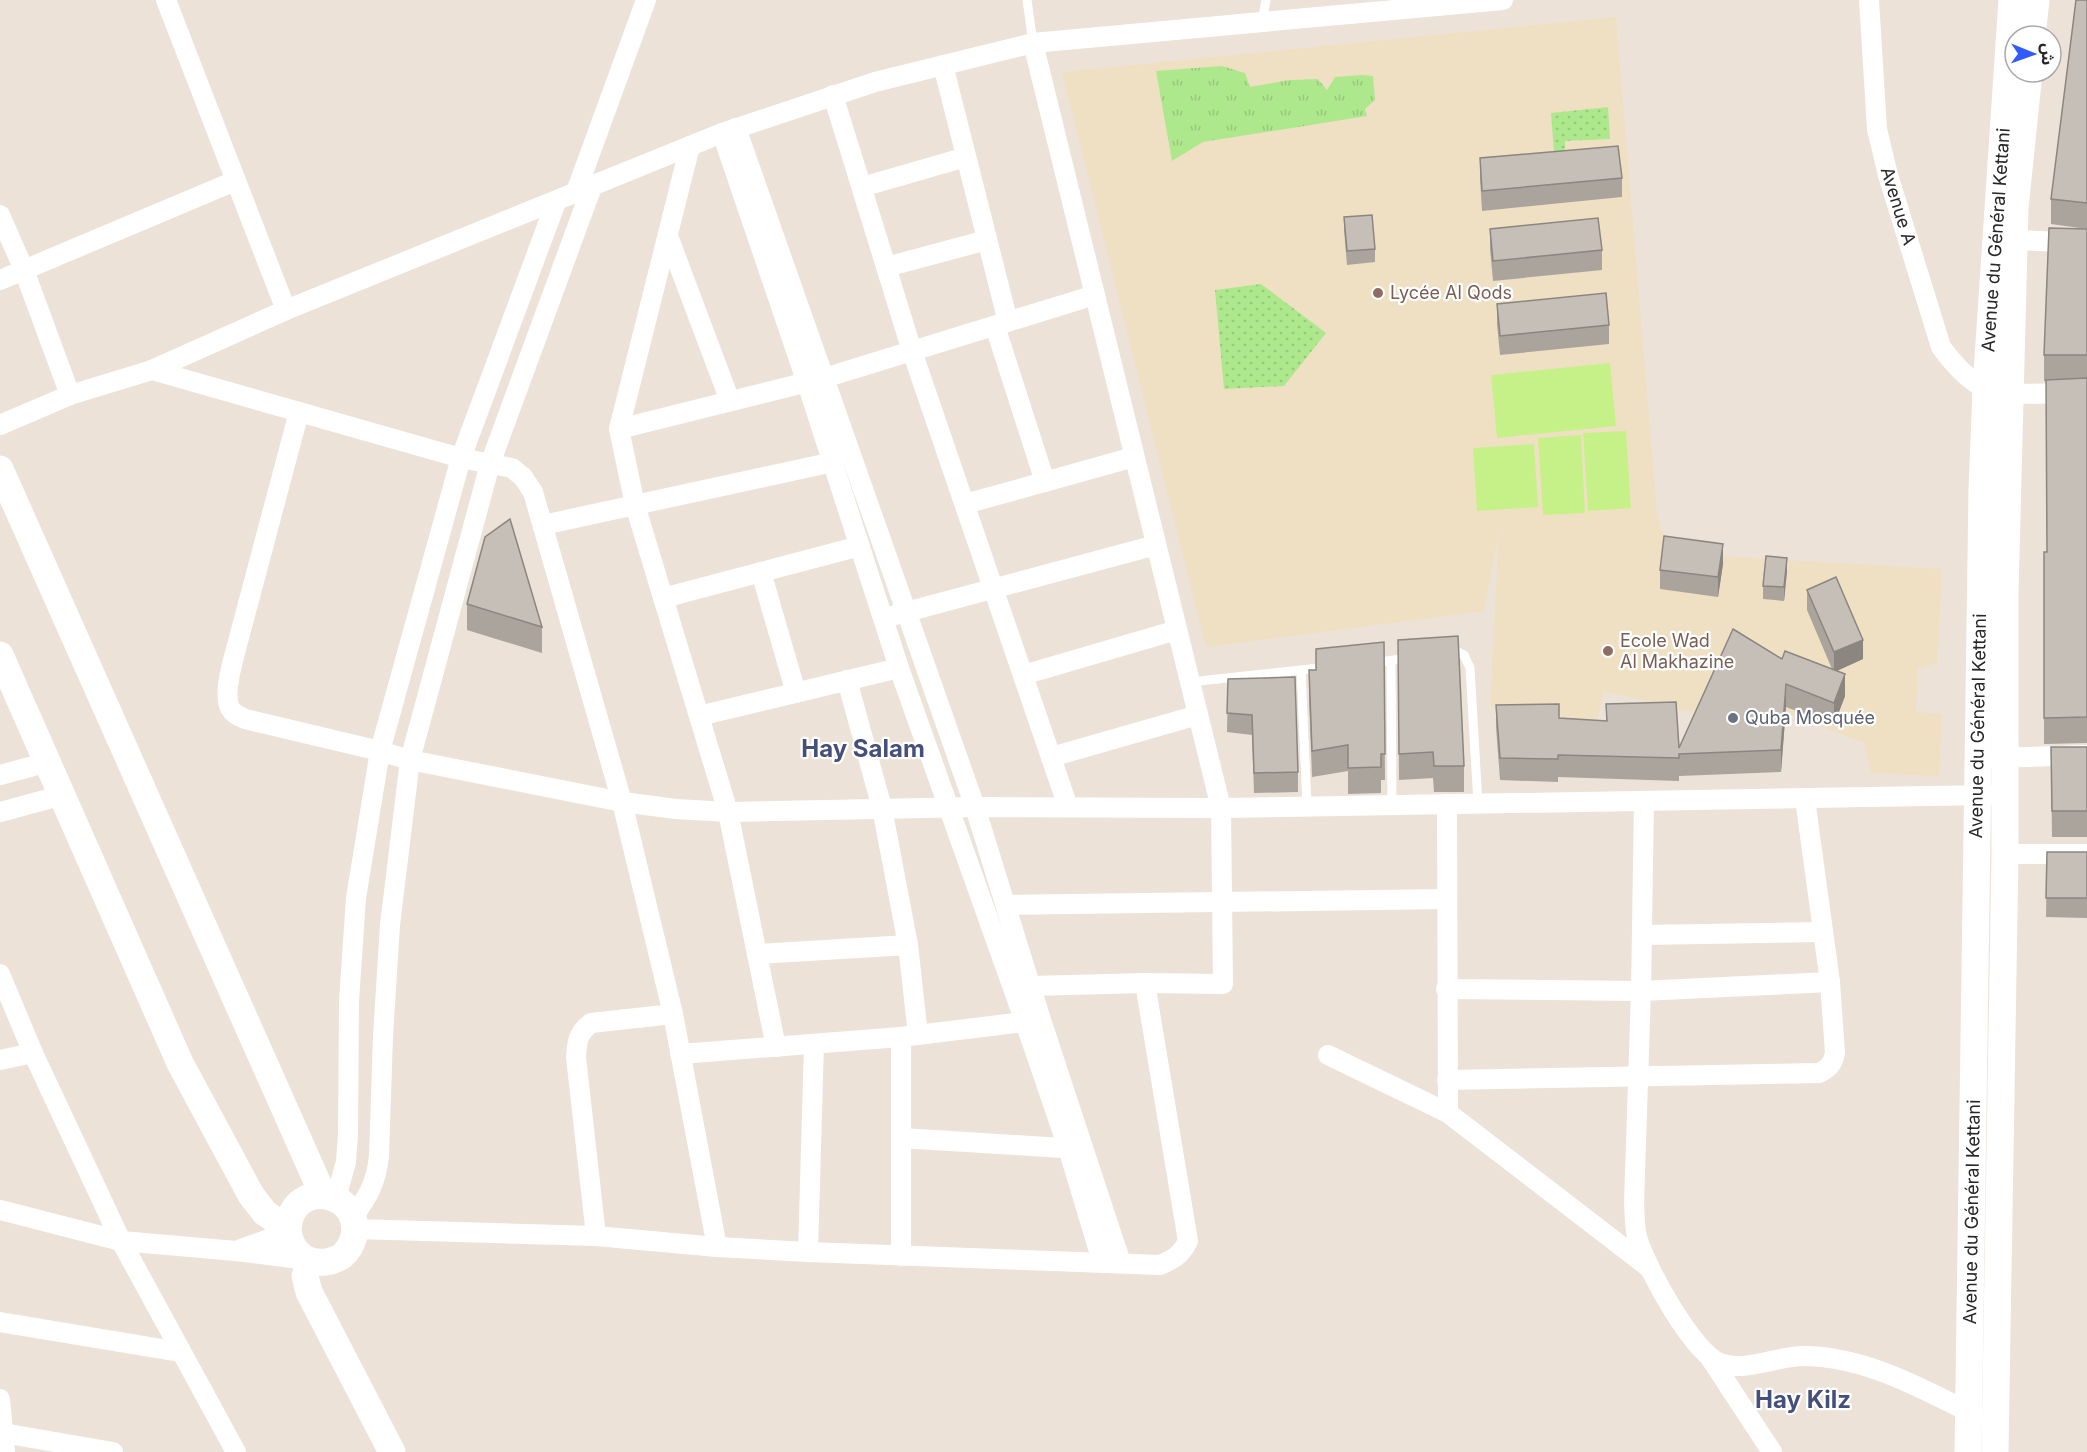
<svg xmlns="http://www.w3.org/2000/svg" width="2087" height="1452" font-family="Inter,'Noto Sans Arabic',sans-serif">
<defs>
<pattern id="park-tufts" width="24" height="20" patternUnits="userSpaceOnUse" patternTransform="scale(1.5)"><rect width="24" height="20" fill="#aee88d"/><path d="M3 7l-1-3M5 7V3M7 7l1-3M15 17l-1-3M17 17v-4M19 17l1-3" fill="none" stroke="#96c77a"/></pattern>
<pattern id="garden-dots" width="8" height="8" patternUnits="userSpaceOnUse" patternTransform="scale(1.5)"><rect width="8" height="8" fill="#aee88d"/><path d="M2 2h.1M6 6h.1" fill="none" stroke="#96c77a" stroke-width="1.8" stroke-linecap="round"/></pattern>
</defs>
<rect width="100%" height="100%" fill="#ece2d7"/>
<path fill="#efe0c4" d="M1616 17 1657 514 1669 553 1942 569 1937 663 1918 669 1916 712 1942 714 1939 776 1871 773 1864 743 1764 704 1695 713 1604 691 1597 722 1490 705 1499 531 1484 611 1206 647 1062 72Z"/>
<path fill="url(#park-tufts)" d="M1222 66 1245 73 1250 87 1289 80 1318 79 1327 90 1335 77 1362 75 1373 76 1375 100 1365 109 1367 116 1203 142 1172 161 1156 71Z"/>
<g fill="url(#garden-dots)">
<path d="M1608 107 1610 139 1565 141V152L1554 153 1551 113Z"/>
<path d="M1261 284 1326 333 1284 386 1224 389 1215 290Z"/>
</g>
<g fill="#c6f188">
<path d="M1610 363 1616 426 1497 438 1491 375Z"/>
<path d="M1626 431 1631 508 1588 511 1583 433Z"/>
<path d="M1581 435 1585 513 1543 515 1538 438Z"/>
<path d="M1534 444 1538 507 1477 511 1473 448Z"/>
</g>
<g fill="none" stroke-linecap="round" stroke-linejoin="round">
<g stroke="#fff" stroke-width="9">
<path d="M1027 0 1033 43"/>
<path d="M1262 22 1266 0"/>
<path d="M1447 653 1458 652 1464 655 1470 668 1478 804"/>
<path d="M1391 661 1392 805"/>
<path d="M1372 663 1409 658"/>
<path d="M1301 670 1307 806"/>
<path d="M1190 682 1329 667"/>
</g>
<g stroke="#fff" stroke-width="20">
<path d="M166 0 286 310"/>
<path d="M1869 0 1877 129 1888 175 1941 347C1952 362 1967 380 1985 388 2007 398 2061 392 2087 392"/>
<path d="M943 65 1008 322"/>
<path d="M833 95 912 351 1068 807"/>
<path d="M736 128 975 807 1041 1020 1121 1263"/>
<path d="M722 133 807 383 899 668 1025 1022 1068 1148 1102 1261"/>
<path d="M690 146 619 429 635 505 728 812 776 1047"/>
<path d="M862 187 966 157"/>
<path d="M576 192 646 0"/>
<path d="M0 215 24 270 70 395"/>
<path d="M668 236 730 401"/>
<path d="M2015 240 2087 243"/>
<path d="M886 267 987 240"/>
<path d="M0 280 235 181"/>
<path d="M995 326 1045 482"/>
<path d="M152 370 461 458 512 468 523 477 533 492 622 802 673 1014 717 1247"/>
<path d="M299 412 236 649C232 664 223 694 230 708 233 714 239 716 245 719L380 751 410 760 622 802 676 809 728 812 975 807 1221 808 1991 795"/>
<path d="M0 425 70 395 152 370 286 310 722 133 875 82 1033 43 1503 0"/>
<path d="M619 429 824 378 1095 295"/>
<path d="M965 504 1134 457"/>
<path d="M543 525 833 462"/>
<path d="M761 572 796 693"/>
<path d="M663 598 860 546"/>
<path d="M895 615 1156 545"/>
<path d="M1023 675 1177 630"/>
<path d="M847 680 882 808 908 945 918 1035"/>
<path d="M699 716 899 668"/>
<path d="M1051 757 1198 715"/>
<path d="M1992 758 2087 755"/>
<path d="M0 775 48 762"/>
<path d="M1644 801 1641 991 1634 1203C1635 1215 1634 1229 1638 1240 1647 1269 1693 1353 1720 1363 1745 1373 1779 1355 1806 1356 1864 1357 1919 1387 1969 1412"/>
<path d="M1447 804 1448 1113"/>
<path d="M0 812 63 795"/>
<path d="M2005 854H2087"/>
<path d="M1006 905 1446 899"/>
<path d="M1642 935 1823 932"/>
<path d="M757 954 908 945"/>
<path d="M0 974 33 1053 121 1241 236 1452"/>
<path d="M1031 986 1145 983 1223 984 1221 808 1033 43"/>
<path d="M1446 989 1641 991 1830 982"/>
<path d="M680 1054 901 1037"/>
<path d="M1328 1055 1448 1113 1647 1266"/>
<path d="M0 1060 33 1053"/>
<path d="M1447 1080 1819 1073C1829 1068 1833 1064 1835 1053L1830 982 1805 799"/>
<path d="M902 1138 1079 1149"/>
<path d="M336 1198 346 1162 348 1134 349 1001 356 898 380 751 461 458 556 202"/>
<path d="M0 1210 121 1241 236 1251 307 1260"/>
<path d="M353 1217C369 1195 376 1183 379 1156L383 1036 390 925 410 760 490 464 593 184"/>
<path d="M355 1229 596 1236 717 1247 808 1252 1160 1265C1174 1259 1181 1255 1188 1241L1145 983"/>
<path d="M596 1236 576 1057C577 1041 578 1033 591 1023L673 1014"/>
<path d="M241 1249 288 1232"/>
<path d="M808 1252 814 1044"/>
<path d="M901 1256V1037L1039 1020"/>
<path d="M0 1322 180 1352"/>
<path d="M1711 1359 1772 1452"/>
<path d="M0 1399 5 1452"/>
<path d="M3 1433 113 1452"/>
</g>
<g stroke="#fff" stroke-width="27">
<path d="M2032 36 2036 0"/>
<path d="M0 469 323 1195"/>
<path d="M0 655 180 1063 251 1195 265 1213 288 1229C289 1243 297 1257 311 1261 322 1264 332 1262 342 1256 348 1251 352 1244 354 1236 362 1197 307 1179 291 1215 289 1219 289 1225 288 1229"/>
<path d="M310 1261 305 1276 309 1292 392 1452"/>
<path d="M1968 1452 1982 489 1986 388 2012 0"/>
<path d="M1995 1452 2005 854V593L2015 208 2029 72"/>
</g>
</g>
<g fill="#aaa49d">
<path d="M2087 0V229L2051 224V199Z"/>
<path d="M1480 158 1622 178V197L1482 211 1480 178Z"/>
<path d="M1344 217 1375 249V262L1347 265 1344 230Z"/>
<path d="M1490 229 1602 250V270L1493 281 1490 249Z"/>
<path d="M2087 229V743L2044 744V552H2047L2046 381H2044V355Z"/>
<path d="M1497 304 1609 325V344L1500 355 1497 324Z"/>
<path d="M1723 564 1718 597 1660 589V570Z"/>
<path d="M1787 571 1784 601 1763 599V586Z"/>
<path d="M1807 590 1863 659 1837 671 1845 696 1834 725 1786 707 1781 772 1679 776V781L1558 777V782L1500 780 1496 727V705L1559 718 1606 721V704L1679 748 1782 659 1832 669 1807 610Z"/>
<path d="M467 604 542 627V653L467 630Z"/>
<path d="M1398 640 1464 766V792H1434L1433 778 1399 780Z"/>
<path d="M1384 642 1385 780H1381V793L1348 794V771L1312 777 1309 696V670H1316Z"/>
<path d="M1228 679 1298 772V792L1254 793 1252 735 1227 732Z"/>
<path d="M2051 747H2087V837H2052Z"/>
<path d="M2047 852H2087V918L2046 917Z"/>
</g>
<g fill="#8b8680">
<path d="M1723 544V564L1718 597V577Z"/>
<path d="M1787 558V571L1784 601V587Z"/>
<path d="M1863 640V659L1834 672V652Z"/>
<path d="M1845 674V696L1834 725V703Z"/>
<path d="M1786 684V707L1781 772V750Z"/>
</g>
<g fill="#c6bfb7" stroke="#8b8680" stroke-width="1.5">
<path d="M2076 0H2087V203L2051 199Z"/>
<path d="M1618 146 1622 178 1482 191 1480 158Z"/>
<path d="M1372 215 1375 249 1347 251 1344 217Z"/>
<path d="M1598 218 1602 250 1493 261 1490 229Z"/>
<path d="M2049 228 2087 229V355H2044Z"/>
<path d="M1606 293 1609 325 1500 336 1497 304Z"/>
<path d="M2087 378V717L2044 718V552H2047L2046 380Z"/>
<path d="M510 519 542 627 467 604 485 537Z"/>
<path d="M1664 536 1723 544 1718 577 1660 570Z"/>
<path d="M1766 556 1787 558 1784 587 1763 586Z"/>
<path d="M1836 577 1863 640 1834 652 1807 590Z"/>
<path d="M1733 629 1782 659 1785 651 1845 674 1834 703 1786 684 1781 750 1679 754V758L1558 755V759L1500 758 1496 705 1559 704V718L1607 721 1606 704 1676 702 1679 748Z"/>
<path d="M1458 636 1464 766H1434L1433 752 1399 754 1398 640Z"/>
<path d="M1384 642 1385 754H1381V767L1348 768V745L1312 751 1309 670H1316V649Z"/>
<path d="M1295 677 1298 772 1254 773 1252 715 1227 713 1228 679Z"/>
<path d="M2051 747H2087V811H2052Z"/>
<path d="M2047 852H2087V898H2046Z"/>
</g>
<g fill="#8d6e63" stroke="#fff" stroke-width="2">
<circle cx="1378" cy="293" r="6"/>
<circle cx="1608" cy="651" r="6"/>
</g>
<circle fill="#6b7280" stroke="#fff" stroke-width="2" cx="1733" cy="718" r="6"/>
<g text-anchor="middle" stroke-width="4.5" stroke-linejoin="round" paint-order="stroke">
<g font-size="18" fill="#272727" stroke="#fff">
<text transform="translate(1898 206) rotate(73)" y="6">Avenue A</text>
<text transform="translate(1996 240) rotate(-86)" y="6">Avenue du Général Kettani</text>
<text transform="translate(1978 726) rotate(-89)" y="6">Avenue du Général Kettani</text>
<text transform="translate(1972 1212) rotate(-89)" y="6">Avenue du Général Kettani</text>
</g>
<g font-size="18" fill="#785e54" stroke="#fff" text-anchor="start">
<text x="1390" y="299">Lycée Al Qods</text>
<text x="1620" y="647">Ecole Wad<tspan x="1620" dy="21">Al Makhazine</tspan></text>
</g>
<g font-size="18" fill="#5b616d" stroke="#fff" text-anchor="start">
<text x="1745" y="724">Quba Mosquée</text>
</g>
<g font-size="24" font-weight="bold" fill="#444f7b" stroke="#fff">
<text x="863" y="757">Hay Salam</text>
<text x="1803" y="1408">Hay Kilz</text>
</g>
</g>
<g transform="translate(2033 54) rotate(91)"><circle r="28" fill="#ffffff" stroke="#a9a9a9" stroke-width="1.5"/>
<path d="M0-4.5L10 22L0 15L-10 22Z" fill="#305bff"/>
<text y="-9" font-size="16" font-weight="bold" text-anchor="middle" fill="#272727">ش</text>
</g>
</svg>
